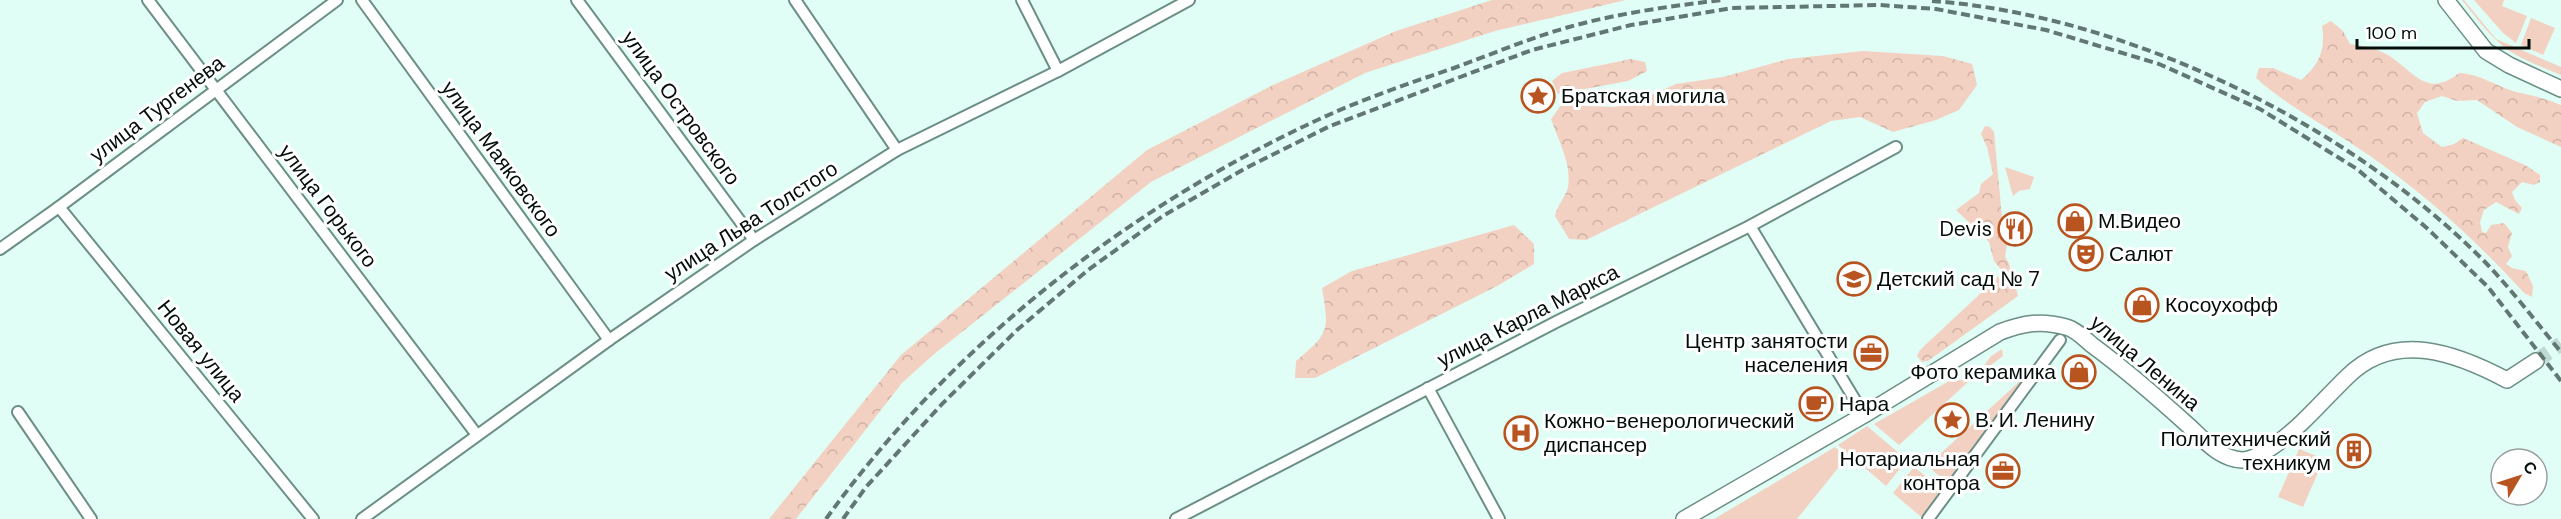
<svg xmlns="http://www.w3.org/2000/svg" width="2561" height="519" font-family="'DM Sans',sans-serif">
<defs>
<pattern id="forest-crowns" width="20" height="18" patternUnits="userSpaceOnUse" patternTransform="scale(1.5)"><rect width="20" height="18" fill="#f3d1c2"/><path d="M2 6a3 3 0 1 1 6 0M12 15a3 3 0 1 1 6 0" fill="none" stroke="#cfb2a5"/></pattern>
</defs>
<rect width="100%" height="100%" fill="#e0fef5"/>
<g fill="#f3d1c2">
<path d="M2462 0H2464L2496 39 2561 67V75C2547 69 2531 63 2518 56 2495 44 2478 20 2462 0Z"/>
<path d="M2474 0H2504L2502 6 2527 16 2516 43 2503 33Z"/>
<path d="M2531 18 2555 28 2543 55 2521 45Z"/>
<path d="M2005 167 2034 177 2030 189 2019 191 2013 196Z"/>
<path d="M2002 349 2003 356 1967 383 1899 445 1874 424 1951 380H1966L1981 370 1991 356Z"/>
<path d="M2033 369 1947 482 1927 466Z"/>
<path d="M1867 426 1907 460 1886 486 1838 445Z"/>
<path d="M1835 447 1847 457 1797 519H1714Z"/>
<path d="M2299 449 2324 459 2303 507 2278 497Z"/>
<path d="M1914 467 1942 489 1921 517 1893 493Z"/>
</g>
<g fill="url(#forest-crowns)">
<path d="M1492 0H1626L1495 31 1365 73 1151 182 933 355 902 383 796 519H769L901 355 1147 150 1273 85 1396 31Z"/>
<path d="M2331 21 2343 31 2350 44C2363 46 2374 47 2386 54 2413 69 2425 100 2459 73 2480 74 2496 86 2516 92 2533 96 2545 98 2561 105V147L2517 127 2477 100 2457 101 2442 96 2425 102 2417 113 2423 133 2442 147 2454 144 2463 138 2525 165 2540 175V182L2534 185 2522 182 2512 192 2515 200 2522 208 2519 214 2496 202 2484 210 2480 222 2482 232 2486 233 2491 225 2504 223 2512 233 2508 247 2512 256 2506 264 2512 268 2526 271 2533 286 2532 297 2524 293C2477 241 2427 196 2370 156 2332 129 2291 109 2256 78L2259 68H2273L2301 80C2319 65 2326 50 2322 26Z"/>
<path d="M1863 51 1943 56 1972 64 1977 85 1959 110 1936 120 1893 132 1860 117 1831 121 1586 240 1569 239 1555 216C1557 205 1567 195 1568 187 1572 164 1558 140 1551 119L1561 105 1615 107 1636 102 1676 84 1723 77 1788 59Z"/>
<path d="M1631 59 1645 62 1647 71 1628 81 1558 94 1552 81 1562 73Z"/>
<path d="M1985 126 1990 127 1994 132 2003 228 2007 244 2005 257C2012 267 2012 271 2007 283L2016 288 2018 296 1928 361 1922 362 1917 356 1920 350 1998 277 2002 271 1994 261 1989 242 1956 210 1979 193 1981 184 1993 174 1987 147 1981 134Z"/>
<path d="M1514 225 1534 244V264L1499 285 1315 378H1295L1296 361C1330 333 1329 330 1322 288L1352 271Z"/>
</g>
<g fill="none" stroke-linecap="round" stroke-linejoin="round">
<path stroke="#bfdad2" stroke-width="15" stroke-dasharray="15 8" stroke-linecap="butt" d="M2536 361 2561 344"/>
<g stroke="#6c8f85" stroke-width="14">
<g id="street">
<path d="M148 0 477 435"/>
<path d="M362 0 609 340"/>
<path d="M577 0 754 240"/>
<path d="M795 0 897 150"/>
<path d="M1022 0 1058 71"/>
<path d="M59 207 313 519"/>
<path d="M1750 226 1864 415"/>
<path d="M0 249 59 207 337 0"/>
<path d="M1428 388 1499 519"/>
<path d="M18 412 91 519"/>
<path d="M362 519 609 340 754 240 897 150 1058 71 1189 0"/>
<path d="M1176 519 1556 322 1750 226 1896 147"/>
<path d="M1928 519 2060 340"/>
</g>
</g>
<g stroke="#6c8f85" stroke-width="18">
<g id="secondary">
<path d="M2446 0 2486 51 2509 65 2561 89"/>
<path d="M1684 519 1864 415 2000 332C2024 323 2041 320 2066 327 2075 329 2085 339 2092 345 2126 370 2158 398 2190 427 2205 441 2220 459 2242 460 2253 460 2266 451 2275 445 2302 426 2324 399 2348 376 2395 330 2456 353 2507 380L2536 361"/>
</g>
</g>
<use href="#street" stroke="#fff" stroke-width="10"/>
<use href="#secondary" stroke="#fff" stroke-width="15"/>
<g stroke="#637771" stroke-width="4" stroke-dasharray="9 4.5" stroke-linecap="butt">
<path d="M1932 1C2126 15 2349 124 2485 262 2512 290 2536 322 2561 352"/>
<path d="M826 519C951 345 1129 206 1324 117 1366 98 1410 83 1454 68 1492 54 1530 38 1569 27 1619 13 1671 6 1722 0"/>
<path d="M843 519 866 487 942 404 1017 330 1088 270 1163 216 1244 169 1330 126 1532 50 1631 25 1732 8 1880 5 1936 9 2046 30 2159 64 2260 109 2357 169 2428 229 2488 287 2561 381"/>
</g>
</g>
<defs>
<g id="sight-ring" transform="scale(1.725)"><circle r="9.5" fill="#fff" stroke="#b8541f" stroke-width="1.5"/><path d="M0-6L1.8-2.2L6-1.7L2.9 1.2L3.7 5.4L0 3.3L-3.7 5.4L-2.9 1.2L-6-1.7L-1.8-2.2Z" fill="#b8541f"/></g>
<g id="shop-ring" transform="scale(1.725)"><circle r="9.5" fill="#fff" stroke="#b8541f" stroke-width="1.5"/><path d="M-5-2.5h2.3a2.7 3.5 0 0 1 5.4 0H5L5.5 6h-11ZM-1.5-2.5h3a1.5 2.3 0 0 0-3 0Z" fill="#b8541f"/></g>
<g id="restaurant-ring" transform="scale(1.725)"><circle r="9.5" fill="#fff" stroke="#b8541f" stroke-width="1.5"/><path d="M-5-6h1v4h1v-4h1v4h1v-4h1v5L-1.5 .5V6h-2V.5L-5-1ZM5-6V6H3V1.5H1.5Q1.5-4 5-6Z" fill="#b8541f"/></g>
<g id="theatre-ring" transform="scale(1.725)"><circle r="9.5" fill="#fff" stroke="#b8541f" stroke-width="1.5"/><path d="M-5-5.5Q0-4 5-5.5V0Q5 5 0 6Q-5 5-5 0ZM-3.3-2.5H-1v1.5H-3.3ZM1-2.5H3.3v1.5H1ZM-2.8 1Q0 5.5 2.8 1Z" fill="#b8541f"/></g>
<g id="school-ring" transform="scale(1.725)"><circle r="9.5" fill="#fff" stroke="#b8541f" stroke-width="1.5"/><path d="M0-5L7-2L0 1L-7-2ZM-4 1L0 2.5L4 1V4Q0 6-4 4Z" fill="#b8541f"/></g>
<g id="office-ring" transform="scale(1.725)"><circle r="9.5" fill="#fff" stroke="#b8541f" stroke-width="1.5"/><path d="M-6-3h4V-5.5h4V-3h4V5H-6ZM-1-4.5V-3h2v-1.5ZM-6 0V1H6V0Z" fill="#b8541f"/></g>
<g id="cafe-ring" transform="scale(1.725)"><circle r="9.5" fill="#fff" stroke="#b8541f" stroke-width="1.5"/><path d="M-5.5-4.5H6V0H3Q3 3.5 0 3.5H-2.5Q-5.5 3.5-5.5 0ZM3-3.2v2h1.7v-2ZM-6 4.5H4V6H-6Z" fill="#b8541f"/></g>
<g id="hospital-ring" transform="scale(1.725)"><circle r="9.5" fill="#fff" stroke="#b8541f" stroke-width="1.5"/><path d="M-5-5h3v3.5h4V-5h3V5h-3V1.5h-4V5h-3Z" fill="#b8541f"/></g>
<g id="building-ring" transform="scale(1.725)"><circle r="9.5" fill="#fff" stroke="#b8541f" stroke-width="1.5"/><path d="M-4-6H4V6H1V3H-1V6H-4ZM-2.5-4.3h1.7v1.8h-1.7ZM.8-4.3h1.7v1.8H.8ZM-2.5-1h1.7V.8h-1.7ZM.8-1h1.7V.8H.8Z" fill="#b8541f"/></g>
</defs>
<g fill-rule="evenodd">
<use href="#sight-ring" x="1538" y="96"/>
<use href="#shop-ring" x="2075" y="221"/>
<use href="#restaurant-ring" x="2015" y="229"/>
<use href="#theatre-ring" x="2086" y="254"/>
<use href="#school-ring" x="1854" y="279"/>
<use href="#shop-ring" x="2142" y="305"/>
<use href="#office-ring" x="1871" y="353"/>
<use href="#shop-ring" x="2079" y="372"/>
<use href="#cafe-ring" x="1816" y="404"/>
<use href="#sight-ring" x="1952" y="420"/>
<use href="#hospital-ring" x="1521" y="433"/>
<use href="#building-ring" x="2354" y="451"/>
<use href="#office-ring" x="2003" y="471"/>
</g>
<g text-anchor="middle" stroke-width="6" stroke-linejoin="round" paint-order="stroke">
<g font-size="21" fill="#030e0b" stroke="#fff" text-anchor="start">
<text x="1561" y="103">Братская могила</text>
<text x="2098" y="228">М.Видео</text>
<text x="1992" y="236" text-anchor="end">Devis</text>
<text x="2109" y="261">Салют</text>
<text x="1877" y="286">Детский сад № 7</text>
<text x="2165" y="312">Косоухофф</text>
<text x="1848" y="348" text-anchor="end">Центр занятости<tspan x="1848" dy="24">населения</tspan></text>
<text x="2056" y="379" text-anchor="end">Фото керамика</text>
<text x="1839" y="411">Нара</text>
<text x="1975" y="427">В. И. Ленину</text>
<text x="1544" y="428">Кожно-венерологический<tspan x="1544" dy="24">диспансер</tspan></text>
<text x="2331" y="446" text-anchor="end">Политехнический<tspan x="2331" dy="24">техникум</tspan></text>
<text x="1980" y="466" text-anchor="end">Нотариальная<tspan x="1980" dy="24">контора</tspan></text>
</g>
<g font-size="21" fill="#030e0b" stroke="#fff">
<text transform="translate(681 108) rotate(54)" y="7">улица Островского</text>
<text transform="translate(157 109) rotate(-37)" y="7">улица Тургенева</text>
<text transform="translate(501 159) rotate(54)" y="7">улица Маяковского</text>
<text transform="translate(328 206) rotate(53)" y="7">улица Горького</text>
<text transform="translate(751 221) rotate(-33)" y="7">улица Льва Толстого</text>
<text transform="translate(1528 316) rotate(-27)" y="7">улица Карла Маркса</text>
<text transform="translate(201 351) rotate(51)" y="7">Новая улица</text>
<text transform="translate(2145 363) rotate(40)" y="7">улица Ленина</text>
</g>
</g>
<g transform="translate(2519 477) rotate(51)"><circle r="28" fill="#ffffff" stroke="#9a9f9d" stroke-width="1.5"/>
<path d="M0-4.5L10 22L0 15L-10 22Z" fill="#b8541f"/>
<text y="-9" font-size="16" font-weight="bold" text-anchor="middle" fill="#030e0b">С</text>
</g>
<path d="M2357 39v9h172v-9" fill="none" stroke="#030e0b" stroke-width="3"/>
<text x="2366" y="39" font-size="18" fill="#030e0b" stroke="#ffffff" stroke-width="4.5" paint-order="stroke">100 m</text>
</svg>
